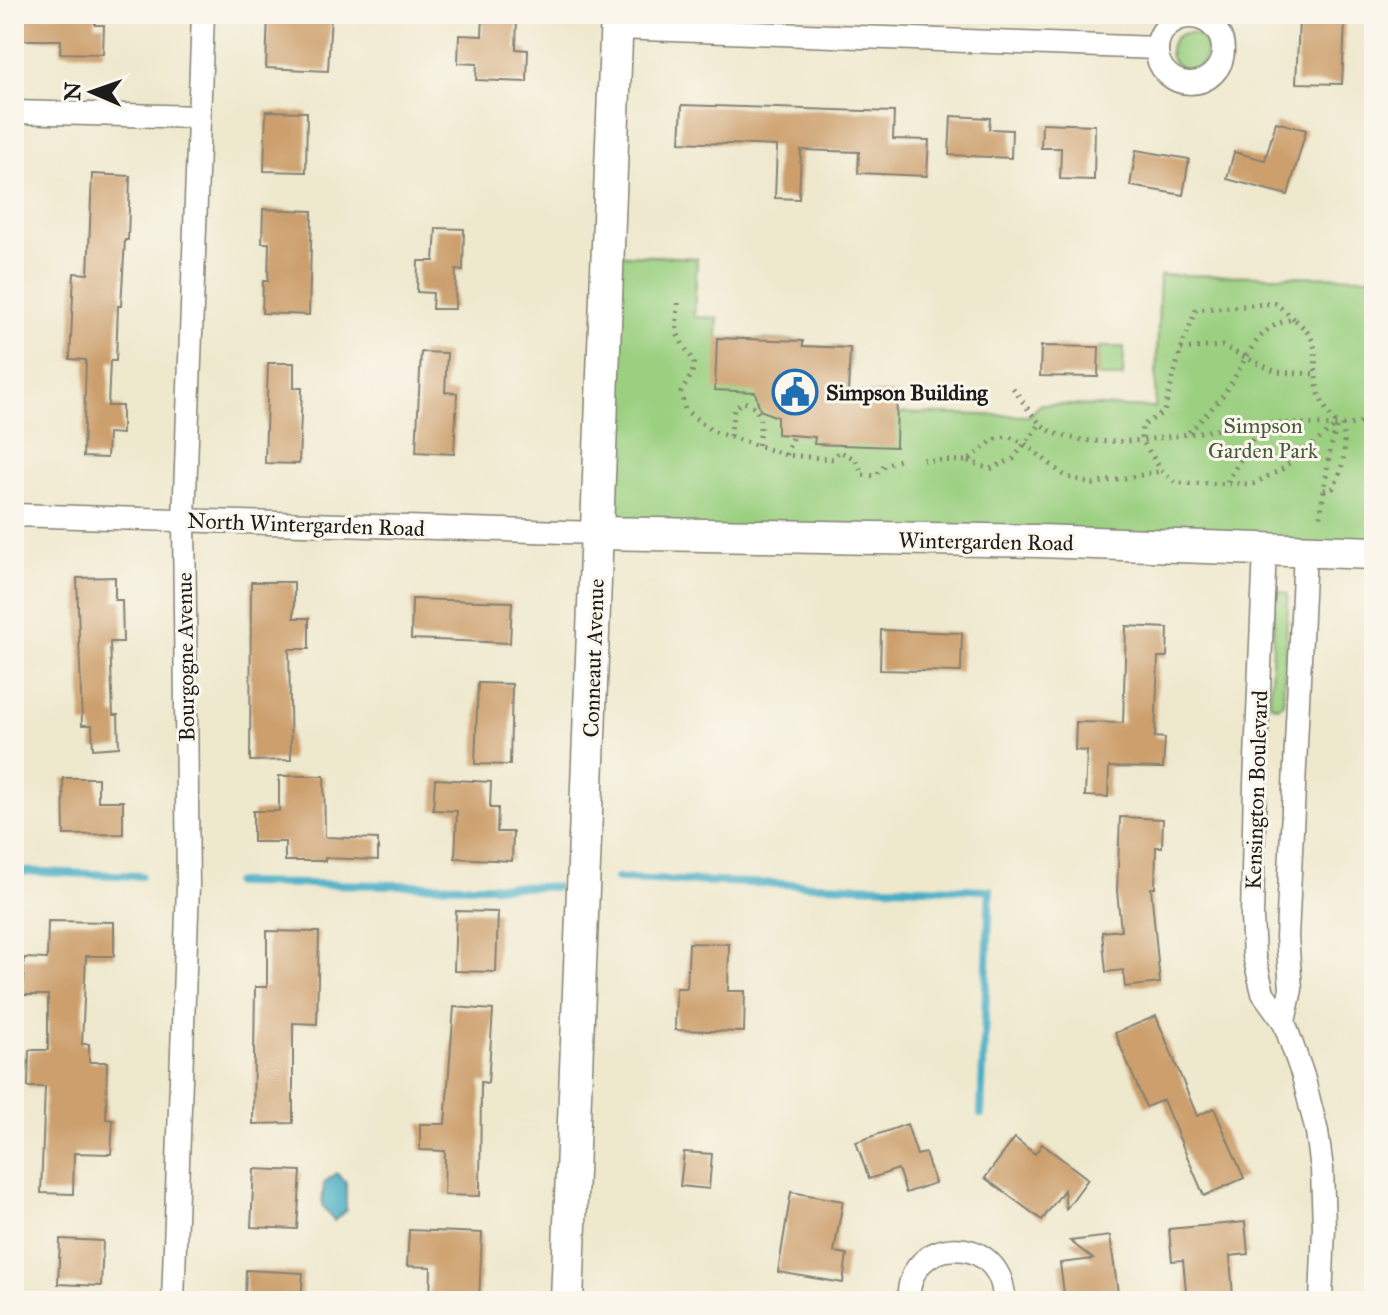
<svg xmlns="http://www.w3.org/2000/svg" width="1388" height="1315" font-family="'IM FELL Great Primer',serif">
<rect width="100%" height="100%" fill="#fbf7ec"/>
<filter id="ink" filterUnits="userSpaceOnUse"><feTurbulence type="fractalNoise" baseFrequency=".0125" numOctaves="2"/><feDisplacementMap in="SourceGraphic" scale="16" xChannelSelector="R" yChannelSelector="G"/><feConvolveMatrix kernelMatrix="1 2 1 2 8 2 1 2 1" color-interpolation-filters="sRGB"/></filter>
<filter id="wash" filterUnits="userSpaceOnUse"><feTurbulence type="fractalNoise" baseFrequency=".006" numOctaves="4" result="noise"/><feDisplacementMap in="SourceGraphic" scale="32" xChannelSelector="R" yChannelSelector="G"/><feGaussianBlur stdDeviation="1.8" result="paint"/><feColorMatrix in="noise" values="0 0 0 0 0 0 0 0 0 0 0 0 0 0 0 0 0 1.4 0 .05"/><feComposite in="paint" operator="in"/></filter>
<g filter="url(#wash)">
<rect width="100%" height="100%" fill="#eee8cd"/>
<g fill="#9bd081" stroke="#5c764e" stroke-width="2">
<circle cx="1188" cy="51" r="18"/>
<path d="M607 254 697 258 694 317 718 318 717 338 803 341V346L850 348 848 393 897 395V413L1029 416 1041 404 1155 408 1160 275 1374 277V553L598 533Z"/>
<path d="M1099 347H1124L1123 377H1098Z"/>
<path d="M1279 591 1288 594V599L1283 703 1277 707 1270 704 1275 597Z"/>
</g>
<path fill="#46adc5" stroke="#316470" stroke-width="2" d="M336 1173 346 1182V1210L334 1221 322 1205 324 1183Z"/>
<g fill="none" stroke-linecap="round" stroke-linejoin="round">
<g stroke="#46adc5" stroke-width="8">
<path d="M14 871 141 876"/>
<path d="M617 879 990 890 981 1114"/>
<path d="M235 883 555 887"/>
</g>
</g>
<g id="blocks">
<g fill="#cc9f6c">
<path d="M14 14H95V25H104L103 54 60 53 61 40H14Z"/>
<path d="M268 14H331L328 71 266 68Z"/>
<path d="M483 15 517 17 516 49 528 50 527 82 476 80 477 64 458 63 459 35 482 36Z"/>
<path d="M1299 21 1345 22 1342 84 1296 83Z"/>
<path d="M682 105 894 112 893 139 929 140 927 176 858 173 859 152 801 150 799 199 775 198 777 146 680 142Z"/>
<path d="M266 111 307 112 306 172 264 171Z"/>
<path d="M951 116 990 118 989 129 1012 130 1011 158 949 155Z"/>
<path d="M1276 122 1306 130 1288 195 1227 179 1234 152 1265 160Z"/>
<path d="M1042 123 1095 125 1094 180 1060 179 1061 148H1041Z"/>
<path d="M1136 150 1189 159 1183 195 1130 186Z"/>
<path d="M92 174 130 176 128 240H125L121 306H118L116 361H110L108 406H122V434L108 433 107 458 83 457 86 360 70 359 74 273 88 274Z"/>
<path d="M263 209 312 211 309 315 262 313 263 281H268L269 243H262Z"/>
<path d="M436 228 464 229 463 271 456 270 455 309H432L433 293 417 292 418 261H434Z"/>
<path d="M717 338 803 341V346L850 348 848 393 897 395 896 447 814 444 815 437 777 434V417L760 410 755 392 715 390Z"/>
<path d="M1041 346 1099 347 1098 377 1040 376Z"/>
<path d="M421 352 447 353 445 392 457 393 454 454 416 452Z"/>
<path d="M268 363H294V388H302L299 464 265 463Z"/>
<path d="M115 577V600H122L123 642H110L113 715H118L119 747 93 749 92 725H82L77 578Z"/>
<path d="M251 582H294V618H309V649H289L291 760 250 761Z"/>
<path d="M412 599 512 602 510 643 411 639Z"/>
<path d="M1126 626 1168 628 1167 657H1158L1155 737 1165 738 1163 768 1109 767 1108 797 1085 796 1087 751 1075 750 1076 722 1123 723Z"/>
<path d="M881 630 962 633 961 672 880 670Z"/>
<path d="M478 683 512 684 510 765 475 764Z"/>
<path d="M279 776H324L325 837 378 839V860L325 858V861H285V842H253V811H279Z"/>
<path d="M63 778H98V801H123V834L64 835Z"/>
<path d="M435 779 491 782 490 808H498L497 832H513L512 861 455 858 457 811 433 810Z"/>
<path d="M1120 817 1163 819 1162 847H1156L1155 888H1151L1160 983 1125 987 1123 970 1106 972 1102 932 1121 930 1117 891Z"/>
<path d="M456 911 498 912 496 972 454 971Z"/>
<path d="M48 921 114 922V956H86L82 1044H89V1062H107L106 1119 113 1120 111 1154 74 1153 73 1194 41 1193 45 1087H28L29 1050H48V995H23L24 958 47 959Z"/>
<path d="M267 931 319 932 317 1024 293 1023V1123L253 1124 255 987H267Z"/>
<path d="M689 943 729 944 728 991H745L744 1032 675 1030 676 988H687Z"/>
<path d="M454 1007 493 1010 488 1083 481 1082 480 1196 444 1195 445 1151 420 1150V1124H445Z"/>
<path d="M1156 1016 1197 1116 1214 1108 1244 1178 1204 1196 1163 1100 1146 1107 1115 1033Z"/>
<path d="M907 1124 917 1155 925 1153 935 1183 906 1193 898 1169 869 1179 856 1142Z"/>
<path d="M1015 1138 1035 1154 1042 1144 1088 1179 1066 1209 1064 1190 1042 1220 985 1178Z"/>
<path d="M684 1152 712 1154 709 1189 680 1186Z"/>
<path d="M254 1169 301 1171 297 1229 251 1227Z"/>
<path d="M791 1192 843 1201 834 1252 847 1254 843 1283 778 1272Z"/>
<path d="M1245 1222 1248 1254 1230 1256 1233 1297 1187 1301 1183 1260 1172 1261 1169 1229Z"/>
<path d="M409 1230 482 1233 479 1301H430L431 1267 407 1266Z"/>
<path d="M1110 1236 1118 1293 1065 1301 1060 1263 1093 1259 1070 1241Z"/>
<path d="M60 1239 103 1241 101 1286 58 1284Z"/>
<path d="M246 1270 303 1273 301 1301H245Z"/>
</g>
</g>
</g>
<g filter="url(#ink)">
<use href="#blocks" fill-opacity="0" stroke="#858274" stroke-width="2"/>
<g fill="none" stroke-linecap="round" stroke-linejoin="round">
<g stroke="#858274" stroke-width="25">
<g id="street">
<circle cx="1190" cy="50" r="33"/>
<path d="M617 28 1157 48"/>
<path d="M14 112 199 117"/>
<path d="M14 515 598 533"/>
<path d="M1265 550 1255 783 1252 917 1254 956 1263 993 1284 1022 1303 1076 1317 1132 1322 1169 1324 1227 1321 1301"/>
<path d="M1284 1022 1291 989 1287 937 1305 552"/>
<path d="M173 1301 188 886 184 520 203 14"/>
<path d="M909 1301C904 1234 1004 1230 1004 1301"/>
</g>
</g>
<g stroke="#858274" stroke-width="35">
<g id="secondary">
<path d="M598 533 1039 541 1374 553"/>
<path d="M567 1301 617 14"/>
</g>
</g>
<g stroke="#858274" stroke-width="5" stroke-dasharray="2 6" stroke-linecap="butt">
<path d="M678 303C678 312 675 327 678 335 692 366 704 356 681 392L685 410 712 431 786 455 833 459 839 451 855 459 863 475 876 476 884 465 899 460"/>
<path d="M1294 319 1276 303 1196 310 1181 349 1164 412 1142 426 1141 439 1162 471 1176 483 1253 484 1282 469 1337 425"/>
<path d="M1181 349 1222 346 1276 372 1317 374"/>
<path d="M1013 388C1026 405 1038 429 1060 435 1127 455 1215 423 1285 423 1312 422 1350 433 1374 416"/>
<path d="M1189 432C1200 420 1213 408 1223 395 1246 365 1252 326 1294 319 1324 344 1312 353 1317 386 1320 402 1328 413 1337 425L1329 455 1320 518"/>
<path d="M730 436 734 410 742 402C764 405 761 428 758 446"/>
<path d="M786 455 793 435"/>
<path d="M923 460 968 461 993 440 1007 436 1024 443 1065 476 1093 484 1162 471"/>
<path d="M968 461 990 469 1013 459 1040 424"/>
<path d="M1227 482 1261 425"/>
<path d="M1324 490 1333 488C1345 468 1346 447 1342 425"/>
</g>
<use href="#street" stroke="#fff" stroke-width="22"/>
<use href="#secondary" stroke="#fff" stroke-width="32"/>
</g>
</g>
<defs>
<g id="civic-ring" transform="scale(2.3)"><circle r="9.5" fill="#fbf7ec" stroke="#1f6fb2" stroke-width="1.5"/><path d="M-.6-6.5H3V-4.5H.6V-3L4-1V1h2V6H-6V1h2V-1L-.6-3ZM-1.2 2.5V6h2.4V2.5Z" fill="#1f6fb2"/></g>
</defs>
<g fill-rule="evenodd">
<use href="#civic-ring" x="795" y="392"/>
</g>
<g text-anchor="middle" stroke-width="6" stroke-linejoin="round" paint-order="stroke">
<g font-size="22" font-weight="bold" fill="#1c1c1c" stroke="#fbf7ec" text-anchor="start">
<text x="826" y="400">Simpson Building</text>
</g>
<g font-size="22" fill="#485b3f" stroke="#fbf7ec">
<text x="1263" y="433">Simpson<tspan x="1263" dy="25">Garden Park</tspan></text>
</g>
<g font-size="22" fill="#1c1c1c" stroke="#fbf7ec">
<text transform="translate(306 524) rotate(2)" y="8">North Wintergarden Road</text>
<text transform="translate(986 541) rotate(1)" y="8">Wintergarden Road</text>
<text transform="translate(185 657) rotate(-91)" y="8">Bourgogne Avenue</text>
<text transform="translate(593 658) rotate(-88)" y="8">Conneaut Avenue</text>
<text transform="translate(1256 790) rotate(-88)" y="8">Kensington Boulevard</text>
</g>
</g>
<rect width="1388" height="1315" fill="none" stroke="#fbf7ec" stroke-width="48"/>
<g transform="translate(92 92) rotate(272)" stroke="#fbf7ec" stroke-width="6" paint-order="stroke">
<path d="M0-6L14 30L0 20L-14 30Z" fill="#1c1c1c"/>
<text y="-12" font-size="22" font-weight="bold" text-anchor="middle" fill="#1c1c1c">N</text>
</g>
</svg>
